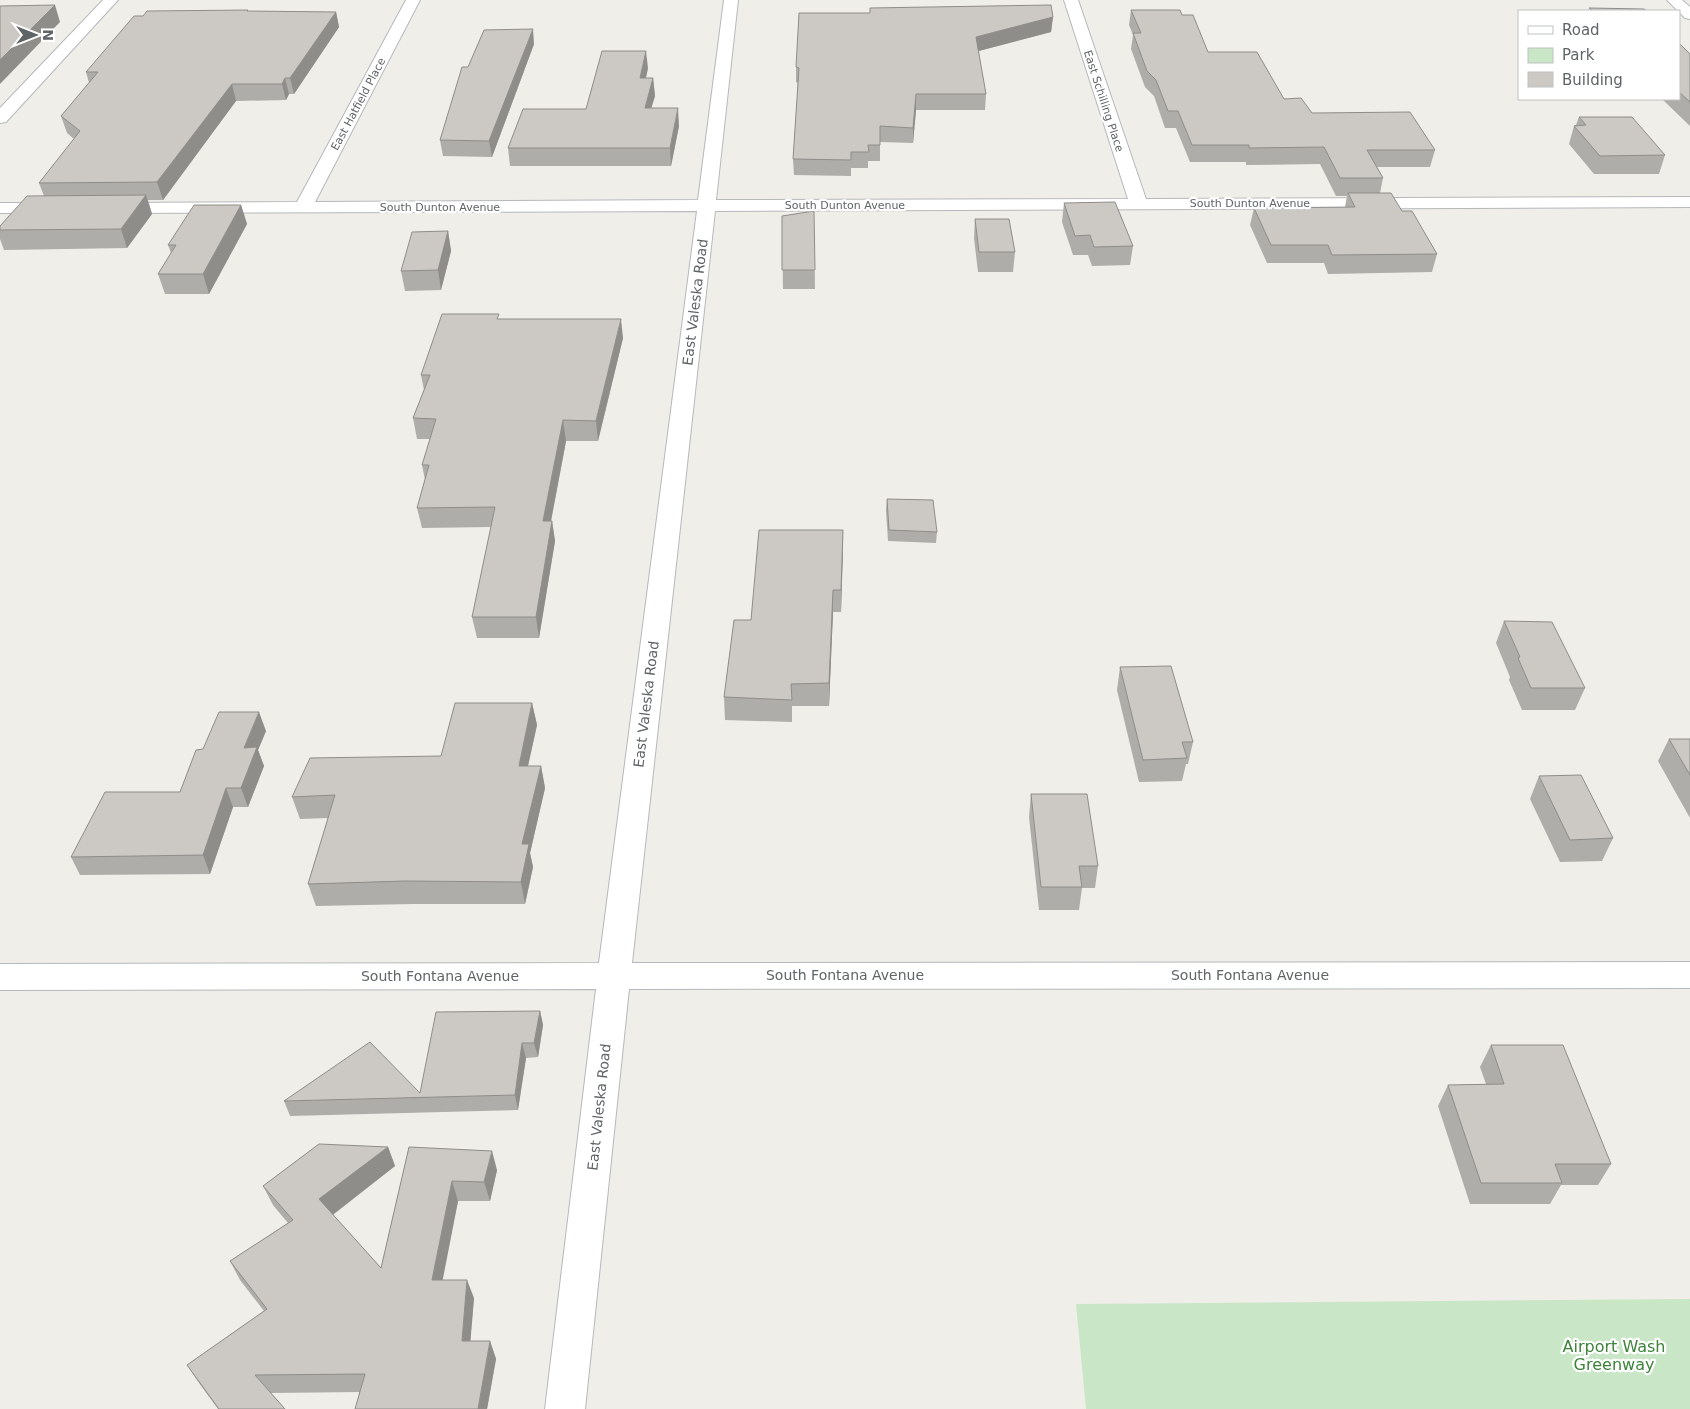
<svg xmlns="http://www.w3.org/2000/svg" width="1690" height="1409" font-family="'DejaVu Sans',sans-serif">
<rect width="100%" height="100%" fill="#f0eee8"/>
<path fill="#c9e6c7" d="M1690 1299V1409H1086L1076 1304Z"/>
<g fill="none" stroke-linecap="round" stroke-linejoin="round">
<g stroke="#b5b8bc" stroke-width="2">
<g id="minor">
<path d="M103 0H118L6 122 0 123V108Z"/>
<path d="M406 0H420L315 202 698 200 724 0H738L716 200 1128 199 1064 0H1078L1146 199 1690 197V207L715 211 632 963 1690 962V988L629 989 585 1409H545L596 989 0 990V964L599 963 697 211 112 213 106 212 103 208 106 204 112 203 297 202Z"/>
<path d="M1667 0H1682L1690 7V19L1685 18Z"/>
<path d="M0 203H54L60 204 63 208 60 212 54 213H0Z"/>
</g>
</g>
<use href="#minor" fill="#fff" fill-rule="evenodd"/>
</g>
<g fill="#afada9">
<path d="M248 10V11L336 12 339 27 294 94H289L286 100 236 101 163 200H148L152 214 127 248 4 250 0 239V226L44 196 39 183 74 139 67 133 61 116 89 83 86 72Z"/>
<path d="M1131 10 1182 15 1208 52 1284 99 1312 113 1435 150 1430 167H1377L1383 178 1380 193 1402 211 1437 254 1432 272 1328 274 1324 263H1267L1250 225 1254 208 1345 207 1347 196H1336L1320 164 1246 165V162H1190L1176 128H1165L1154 96 1145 87 1131 49 1133 35 1129 25Z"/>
<path d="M1053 17 1051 32 978 51 986 94 985 110H916L913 143 880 142V161H868V168H851V176L794 175 793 159 798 83 796 82V67Z"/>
<path d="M1679 43 1690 54V126L1662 99H1679Z"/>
<path d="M534 44 492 157 443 156 440 140 468 67Z"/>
<path d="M648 68 646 78H653L655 96 651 108 679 126 671 166H510L508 148 586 109Z"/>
<path d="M1579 117 1665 155 1659 174H1594L1569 144 1574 126 1576 125Z"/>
<path d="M1064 203 1133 246 1130 265 1092 266 1088 255H1073L1062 222Z"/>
<path d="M241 205 247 224 209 294H165L158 274 171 253 168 245Z"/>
<path d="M814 211 815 289H783L782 216Z"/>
<path d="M975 219 1015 252 1013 272H978L974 238Z"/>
<path d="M448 231 451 251 441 290 405 291 401 271Z"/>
<path d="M499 319 623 338 598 441H566L551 521H552L555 541 539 638H477L472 617 491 527 422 528 417 508 425 480 422 465 430 439H417L413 418 424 390 421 375Z"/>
<path d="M887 499 937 532 936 543 888 541 886 510Z"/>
<path d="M843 530 841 612H833L829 706H792V722L725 720 724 697 751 620Z"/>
<path d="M1504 621 1585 688 1575 710H1522L1509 680 1510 677 1496 643Z"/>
<path d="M1120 667 1193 742 1188 764H1186L1182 781 1139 782 1117 690Z"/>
<path d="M532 703 537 725 528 766H541L545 788 530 853 533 867 525 904H412L316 906 308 884 328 818 300 819 292 797 441 756Z"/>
<path d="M266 731 258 750 264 766 248 807H233L210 874 80 875 71 857 180 792 203 749Z"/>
<path d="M1669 739H1690V818L1658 761Z"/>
<path d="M1539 776 1613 838 1602 861 1560 862 1530 799Z"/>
<path d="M1031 794 1098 866 1095 888H1082L1079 910H1039L1029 817Z"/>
<path d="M540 1011 543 1025 538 1057 526 1058 518 1110 290 1116 284 1101 420 1093Z"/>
<path d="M1491 1045 1611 1164 1598 1185H1561L1550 1204H1470L1438 1106 1448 1085 1486 1084 1480 1067Z"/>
<path d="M388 1147 395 1166 333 1215 381 1268 409 1147 497 1170 490 1201H458L442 1280 474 1298 470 1341H490L496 1359 487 1409H355L360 1392 271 1393 285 1409H218L199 1383 187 1365 264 1311 240 1280 230 1261 288 1223 273 1205 263 1186Z"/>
</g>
<g fill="#8f8d8a">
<path d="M55 5 60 22 0 84V60Z"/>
<path d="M336 12 339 27 294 94 290 78Z"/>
<path d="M1053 17 1051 32 975 52 976 37Z"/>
<path d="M533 29 534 44 492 157 489 141Z"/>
<path d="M646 51 648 68 642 95 640 78Z"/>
<path d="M285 78 289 94 286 100 282 84Z"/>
<path d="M653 78 655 96 646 126 645 108Z"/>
<path d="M232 84 236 101 163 200 157 182Z"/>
<path d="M916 94V110L913 143V128Z"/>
<path d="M678 108 679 126 671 166 670 148Z"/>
<path d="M146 195 152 214 127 248 121 229Z"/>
<path d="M241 205 247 224 209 294 203 274Z"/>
<path d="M448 231 451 251 441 290 438 270Z"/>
<path d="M621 319 623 338 598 441 596 421Z"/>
<path d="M563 420 566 441 547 542 543 521Z"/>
<path d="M552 521 555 541 539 638 536 617Z"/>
<path d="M843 530V552L841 612V590Z"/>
<path d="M833 590V612L829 706V683Z"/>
<path d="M532 703 537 725 523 788 519 766Z"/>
<path d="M259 712 266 731 258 750 264 766 248 807 241 788 244 748Z"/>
<path d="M541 766 545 788 530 853 533 867 525 904 521 882 522 844Z"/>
<path d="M226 788 233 807 210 874 203 855Z"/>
<path d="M540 1011 543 1025 538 1057 534 1043Z"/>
<path d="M522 1043 526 1058 518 1110 515 1095Z"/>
<path d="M388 1147 395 1166 327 1219 319 1199Z"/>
<path d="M492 1151 497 1170 490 1201 484 1182Z"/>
<path d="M452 1181 458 1201 439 1299 432 1280Z"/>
<path d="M467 1280 474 1298 469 1359 462 1341Z"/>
<path d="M490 1341 496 1359 487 1409H478Z"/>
</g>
<g fill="#ccc9c5" stroke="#8f8d8a">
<path d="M55 5 0 60V6Z"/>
<path d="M1051 5 1053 17 976 37 986 94H916L913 128 880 126V145H868L869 152H851V160L793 159 799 68 796 67 799 13H870V8Z"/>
<path d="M1589 8 1644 9 1647 11H1593Z"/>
<path d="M248 10 247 11 336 12 290 78H285L282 84H232L157 182 39 183 80 131 61 116 98 72H86L134 16H143L147 11Z"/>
<path d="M1131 10H1180L1182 15H1193L1208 52H1257L1284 99 1301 98 1312 113 1410 112 1435 150H1367L1383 178H1340L1324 147 1249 148V145H1192L1178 111H1168L1156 80 1147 71 1133 33H1141Z"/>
<path d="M533 29 489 141 440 140 462 67H468L484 30Z"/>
<path d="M1679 43 1690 54V102L1679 92Z"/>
<path d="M602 51H646L640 78H653L645 108H678L670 148H508L523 109H586Z"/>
<path d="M1579 117H1632L1665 155 1600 156 1574 126 1586 125Z"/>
<path d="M1348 193H1391L1402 211H1412L1437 254 1332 255 1328 245H1271L1254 208 1355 207Z"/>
<path d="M146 195 121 229 0 230V226L27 196Z"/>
<path d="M1115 202 1133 246 1094 247 1090 235 1075 236 1064 203Z"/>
<path d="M194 205H241L203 274H158L176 245H168Z"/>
<path d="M814 211 815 270H782V216Z"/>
<path d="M975 219H1009L1015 252H979Z"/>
<path d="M448 231 438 270 401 271 412 232Z"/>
<path d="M442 314H499L497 319H621L596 421 563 420 543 521H552L536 617H472L495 507 417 508 429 465H422L436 419 413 418 430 375H421Z"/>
<path d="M887 499 933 500 937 532 889 530Z"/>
<path d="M759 530H843L841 590H833L829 683 791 684 792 700 724 697 734 620H751Z"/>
<path d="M1504 621 1552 622 1585 688H1531L1518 658 1520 657Z"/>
<path d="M1171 666 1193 742H1182L1187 758 1143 760 1120 667Z"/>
<path d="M455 703H532L519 766H541L522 844H529L521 882 405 881 308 884 335 795 292 797 310 758 441 756Z"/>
<path d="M219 712H259L244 748 257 747 241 788H226L203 855 71 857 105 792H180L196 750 203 749Z"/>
<path d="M1669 739H1690V775Z"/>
<path d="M1581 775 1613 838 1570 840 1539 776Z"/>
<path d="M1031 794H1087L1098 866H1079L1082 887H1041Z"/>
<path d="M540 1011 534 1043H522L515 1095 284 1101 370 1042 420 1093 436 1012Z"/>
<path d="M1491 1045H1563L1611 1164H1555L1562 1183H1481L1448 1085 1504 1084Z"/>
<path d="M319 1144 388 1147 319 1199 381 1268 409 1147 492 1151 484 1182 452 1181 432 1280H467L462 1341H490L478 1409H355L365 1374 255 1375 285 1409H219L187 1365 267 1309 230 1261 293 1220 263 1186Z"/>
</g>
<g text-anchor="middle" stroke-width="4.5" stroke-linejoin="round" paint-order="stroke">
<g font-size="11" fill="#5f6467" stroke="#fff">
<text transform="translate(1104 101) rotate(72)" y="4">East Schilling Place</text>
<text transform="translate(358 104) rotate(-62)" y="4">East Hatfield Place</text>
<text x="1250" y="207">South Dunton Avenue</text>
<text x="845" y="209">South Dunton Avenue</text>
<text x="440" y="211">South Dunton Avenue</text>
</g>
<g font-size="14" fill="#5f6467" stroke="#fff">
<text transform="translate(695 302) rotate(-83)" y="5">East Valeska Road</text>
<text transform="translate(646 704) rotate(-83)" y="5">East Valeska Road</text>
<text x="845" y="980">South Fontana Avenue</text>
<text x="1250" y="980">South Fontana Avenue</text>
<text x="440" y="981">South Fontana Avenue</text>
<text transform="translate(599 1107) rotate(-84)" y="5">East Valeska Road</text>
</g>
<g font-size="16" fill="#3d833a" stroke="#fff">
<text x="1614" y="1352">Airport Wash<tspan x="1614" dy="18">Greenway</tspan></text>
</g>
</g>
<rect x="1518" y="10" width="162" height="90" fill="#ffffff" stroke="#bfc1c2"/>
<rect x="1528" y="26" width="25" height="8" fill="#ffffff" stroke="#bfc1c2"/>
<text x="1562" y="35" font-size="15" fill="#5f6467">Road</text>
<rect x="1528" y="48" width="25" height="15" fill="#c9e6c7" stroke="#bfc1c2"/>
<text x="1562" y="60" font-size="15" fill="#5f6467">Park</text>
<rect x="1528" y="72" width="25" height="15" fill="#ccc9c5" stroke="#bfc1c2"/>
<text x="1562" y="85" font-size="15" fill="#5f6467">Building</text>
<g transform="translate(35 35) rotate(90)" stroke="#ffffff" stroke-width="4" paint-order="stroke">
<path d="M0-4L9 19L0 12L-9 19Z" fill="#5f6467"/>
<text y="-8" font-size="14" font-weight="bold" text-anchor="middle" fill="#5f6467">N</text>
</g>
</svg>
